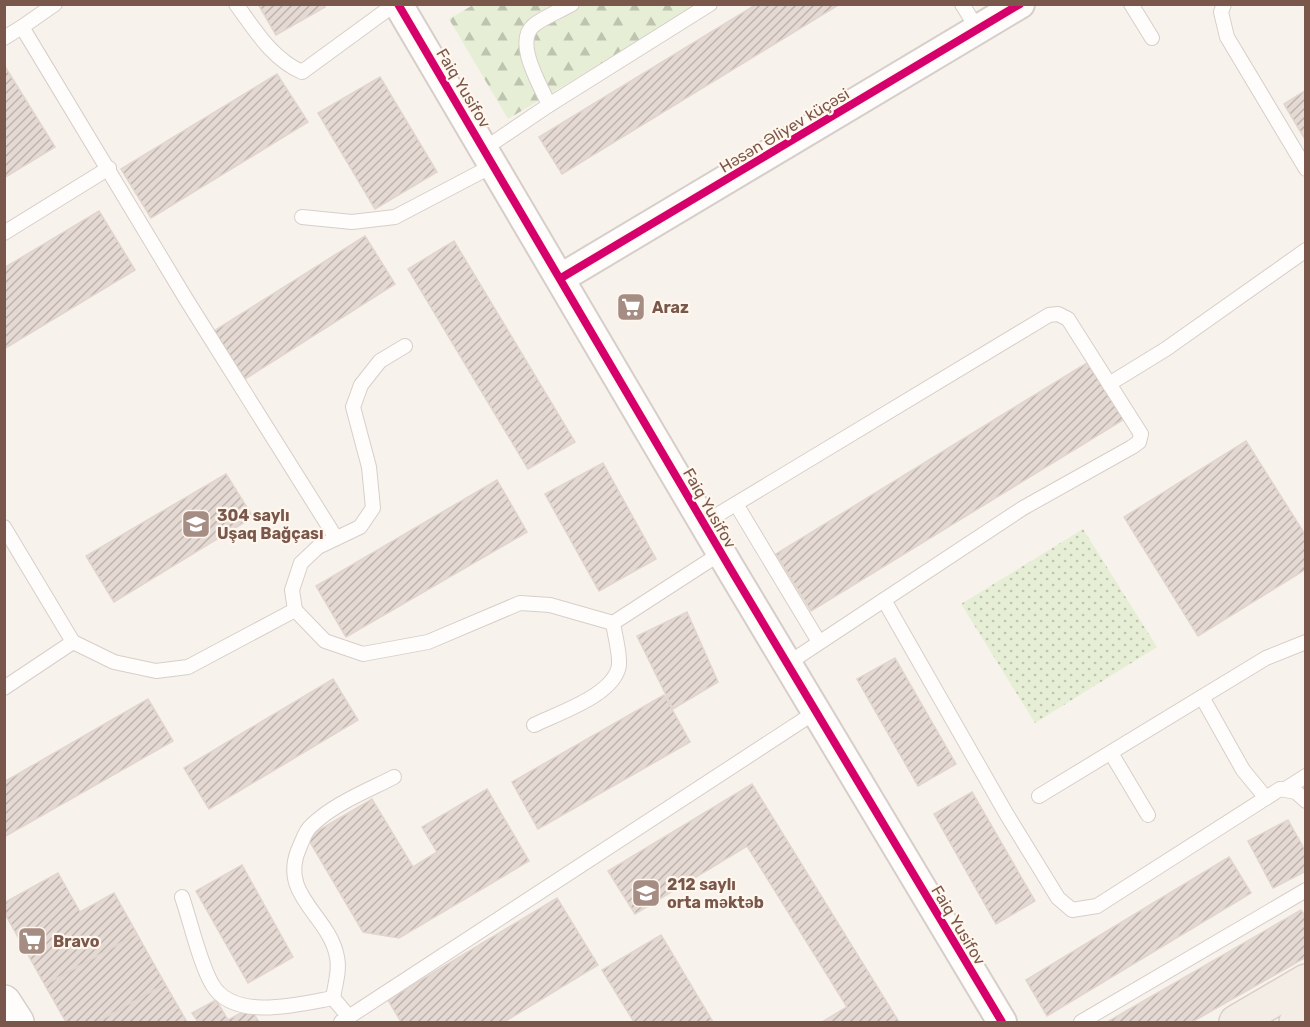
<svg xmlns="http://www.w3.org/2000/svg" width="1310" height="1027" font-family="Rubik,sans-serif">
<defs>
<pattern id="grass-dots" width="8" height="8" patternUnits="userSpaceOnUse" patternTransform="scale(1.5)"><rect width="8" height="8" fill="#e6efd6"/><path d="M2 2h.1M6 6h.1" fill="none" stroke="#bfc4b0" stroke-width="1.8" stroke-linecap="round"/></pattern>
<pattern id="forest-firs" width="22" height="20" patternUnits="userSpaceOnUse" patternTransform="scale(1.5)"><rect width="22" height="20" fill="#e6efd6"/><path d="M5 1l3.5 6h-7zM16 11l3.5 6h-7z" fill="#bfc4b0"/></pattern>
<pattern id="building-hatch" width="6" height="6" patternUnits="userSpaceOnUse" patternTransform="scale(1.5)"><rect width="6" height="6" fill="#e5dad3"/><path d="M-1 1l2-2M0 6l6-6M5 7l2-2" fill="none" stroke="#beb4ad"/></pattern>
</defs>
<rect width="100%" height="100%" fill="#f8f2ec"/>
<path fill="url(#grass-dots)" d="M1083 529 1157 647 1035 723 961 604Z"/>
<path fill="url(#forest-firs)" d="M473 5H699L508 119 449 19Z"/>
<g fill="url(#building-hatch)" stroke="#e1d5ce" stroke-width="1.5">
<path d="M258 4H323L325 7 276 35Z"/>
<path d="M757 4H840L562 174 539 137Z"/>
<path d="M4 65 55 147 4 178Z"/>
<path d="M277 74 308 122 151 218 121 169Z"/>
<path d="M380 77 437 172 375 209 318 113Z"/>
<path d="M1306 90V141L1284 104Z"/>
<path d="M99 211 135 270 4 349V268Z"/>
<path d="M365 236 395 284 245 379 214 331Z"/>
<path d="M454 241 575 442 528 469 408 269Z"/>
<path d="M1090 361 1126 418 811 611 776 554Z"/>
<path d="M1246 441 1306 536V569L1198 636 1124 517Z"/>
<path d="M603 463 656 559 599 591 545 494Z"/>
<path d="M226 474 253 517 114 602 86 556Z"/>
<path d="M497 480 527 532 346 637 316 586Z"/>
<path d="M687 612 718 682 673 709 637 636Z"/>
<path d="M895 658 956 764 918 786 857 679Z"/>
<path d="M333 679 358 720 209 809 184 768Z"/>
<path d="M664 695 690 742 538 829 512 782Z"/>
<path d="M148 699 173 741 4 837V782Z"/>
<path d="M752 784 899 1022H822L847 1007 747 846 635 914 608 871Z"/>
<path d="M487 789 529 861 399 938 363 932 307 837 372 799 413 867 437 852 422 827Z"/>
<path d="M972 792 1035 901 996 924 934 814Z"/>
<path d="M1288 820 1306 852V871L1273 888 1248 841Z"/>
<path d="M1229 857 1251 893 1047 1016 1026 980Z"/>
<path d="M242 865 293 957 248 983 196 891Z"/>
<path d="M58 873 80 912 114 893 137 934 45 985 4 912V903Z"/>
<path d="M557 898 598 965 504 1022H476L475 1020 471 1022H401L388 1000Z"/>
<path d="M1301 910 1306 917V957L1192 1022H1107Z"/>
<path d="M137 934 165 984 97 1022H66L45 985Z"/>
<path d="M661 935 713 1022H634L602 970Z"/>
<path d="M165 984 187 1022H97Z"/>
<path d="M216 1000 228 1020 250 1008 259 1022H198L192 1013Z"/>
</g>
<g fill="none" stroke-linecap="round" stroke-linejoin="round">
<g stroke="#d7cec9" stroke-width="16">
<g id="service">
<path d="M236 4C255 30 272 59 302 72L395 4"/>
<path d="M962 4 978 30"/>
<path d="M1131 4 1152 38"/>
<path d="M1224 4 1221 12 1227 37 1306 169"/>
<path d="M22 27 55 4"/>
<path d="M4 38 22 27 186 299 336 538"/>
<path d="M549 105C541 86 513 42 534 25 544 17 560 11 572 4"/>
<path d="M484 149 549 105 710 4"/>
<path d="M302 217 352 222 395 217 494 165"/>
<path d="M4 233 109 168"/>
<path d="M1109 384 1166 349 1306 250"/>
<path d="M736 504 819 642"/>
<path d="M704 523 1049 315 1058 314 1068 319 1141 434 1139 442 1132 447 1023 508 787 664"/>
<path d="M4 527 73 642 114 662 156 671 188 667 295 610 292 590 301 563 318 547 360 527 373 508 369 467 353 407 361 385 380 361 405 346"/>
<path d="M884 600 1007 815 1058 898 1072 910 1097 906 1280 789 1296 792 1306 801"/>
<path d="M295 610 325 641 363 654 428 642 520 603 550 605 613 623"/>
<path d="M613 623 721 553"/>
<path d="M4 688 73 642"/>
<path d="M1202 697 1243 770 1266 798"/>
<path d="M534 725C558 713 615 695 619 665 620 653 615 636 613 623"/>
<path d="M1111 753 1148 815"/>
<path d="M1287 788 1306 776"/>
<path d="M1039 796 1266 658 1306 642"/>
<path d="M182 897C190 920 200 964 212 984 233 1022 300 1004 333 998L349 1017"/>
<path d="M333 998C335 985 340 970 337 957 329 914 277 895 300 846 303 839 306 830 311 826 333 804 367 791 394 777"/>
<path d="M341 1022 817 711"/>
<path d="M1081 1022 1306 890"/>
</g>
</g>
<g stroke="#d7cec9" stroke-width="32">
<g id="minor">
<path d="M398 4 730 568 1002 1022"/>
<path d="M561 278 1020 4"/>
</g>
</g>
<g stroke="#d8cec8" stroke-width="36">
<path id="secondary" d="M4 1002 17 1022"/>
</g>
<g stroke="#dacfc9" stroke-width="36">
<g id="primary">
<path d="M1236 1022 1306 981"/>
<path d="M1296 1022 1306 1016"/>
</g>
</g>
<use href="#service" stroke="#fefdfc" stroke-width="14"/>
<use href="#minor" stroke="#fefdfc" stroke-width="28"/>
<use href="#secondary" stroke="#fefdfc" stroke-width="33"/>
<use href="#primary" stroke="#f3ede6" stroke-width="33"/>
<g stroke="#fff7ee" stroke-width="11">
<g id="cycleway">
<path d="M398 4 730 568 1002 1022"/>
<path d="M561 278 1020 4"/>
</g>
</g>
<use href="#cycleway" stroke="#d6006c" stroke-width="8"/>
</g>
<defs>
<g id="supermarket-square" transform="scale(1.5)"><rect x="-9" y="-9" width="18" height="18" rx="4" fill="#a58d83" stroke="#fff7ee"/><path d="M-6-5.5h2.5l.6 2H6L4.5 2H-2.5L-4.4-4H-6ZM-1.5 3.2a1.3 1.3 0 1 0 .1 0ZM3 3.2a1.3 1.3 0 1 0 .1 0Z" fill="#fff"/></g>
<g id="school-square" transform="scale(1.5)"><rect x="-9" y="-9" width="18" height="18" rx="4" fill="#a58d83" stroke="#fff7ee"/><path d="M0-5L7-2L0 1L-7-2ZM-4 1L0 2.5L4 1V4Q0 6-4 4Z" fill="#fff"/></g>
</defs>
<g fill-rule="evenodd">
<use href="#supermarket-square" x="631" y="307"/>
<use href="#school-square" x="196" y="524"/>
<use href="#school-square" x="646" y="893"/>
<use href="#supermarket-square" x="32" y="941"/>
</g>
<g text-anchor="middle" stroke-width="4.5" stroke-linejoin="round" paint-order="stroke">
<g font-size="16" fill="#79574a" stroke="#fff7ee">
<text transform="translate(464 88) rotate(59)" y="6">Faiq Yusifov</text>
<text transform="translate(784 130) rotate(-31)" y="6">Həsən Əliyev küçəsi</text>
<text transform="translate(710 508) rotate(60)" y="6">Faiq Yusifov</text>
<text transform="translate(959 925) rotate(59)" y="6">Faiq Yusifov</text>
</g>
<g font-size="16" font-weight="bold" fill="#79574a" stroke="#fff7ee" text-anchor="start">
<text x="652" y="313">Araz</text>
<text x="217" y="521">304 saylı<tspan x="217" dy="18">Uşaq Bağçası</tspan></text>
<text x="667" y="890">212 saylı<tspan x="667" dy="18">orta məktəb</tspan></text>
<text x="53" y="947">Bravo</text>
</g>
</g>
<rect width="1310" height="1027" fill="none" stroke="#79574a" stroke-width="12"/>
</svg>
